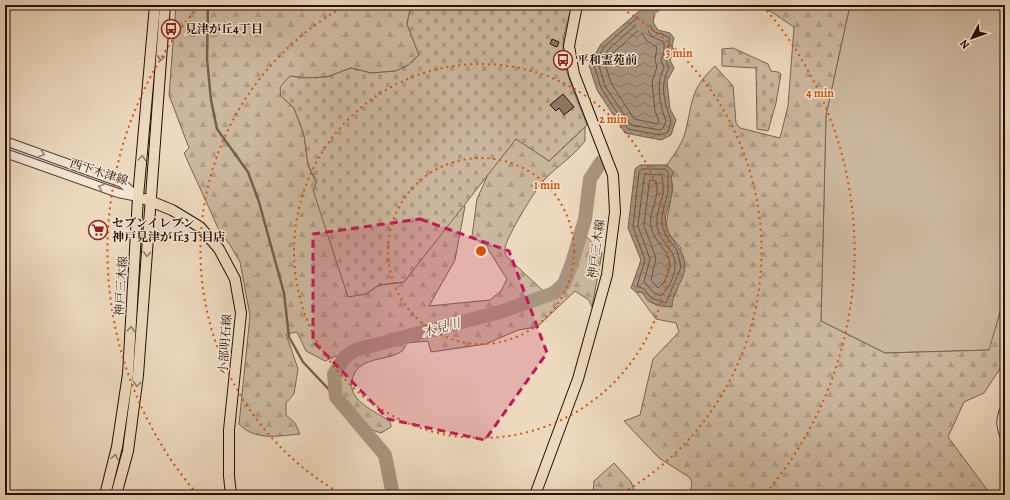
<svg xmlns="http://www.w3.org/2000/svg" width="1010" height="500" font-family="Alegreya,'Noto Serif JP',serif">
<defs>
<pattern id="forest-firs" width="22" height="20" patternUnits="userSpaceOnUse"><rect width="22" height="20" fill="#cbb79e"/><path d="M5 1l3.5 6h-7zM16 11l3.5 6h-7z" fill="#ae9c86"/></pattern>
<pattern id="cemetery-stones" width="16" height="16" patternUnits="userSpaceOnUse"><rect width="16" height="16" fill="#cbb79e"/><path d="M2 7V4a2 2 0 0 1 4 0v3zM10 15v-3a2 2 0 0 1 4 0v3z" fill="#ae9c86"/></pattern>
<pattern id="water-waves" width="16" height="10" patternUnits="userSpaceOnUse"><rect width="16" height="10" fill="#a9947f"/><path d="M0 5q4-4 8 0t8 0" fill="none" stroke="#8a7766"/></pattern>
</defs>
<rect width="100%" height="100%" fill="#ecd9be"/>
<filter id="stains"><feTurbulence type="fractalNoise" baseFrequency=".005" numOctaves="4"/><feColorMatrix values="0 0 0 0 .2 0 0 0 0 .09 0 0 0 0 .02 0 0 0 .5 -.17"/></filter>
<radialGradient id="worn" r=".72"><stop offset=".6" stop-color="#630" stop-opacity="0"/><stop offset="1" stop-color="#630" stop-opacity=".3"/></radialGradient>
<path fill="#cbb79e" stroke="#796351" d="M850 5H1005V295L990 350 885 353 821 321 826 115Z"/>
<g fill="url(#forest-firs)" stroke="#796351">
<path d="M176 5H411L407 24 419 55 408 65 396 71 371 73 351 68 327 77 304 78 290 76 281 96 294 108 304 135 308 165 366 294 379 285 404 282 462 206H465L455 260 429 306 490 300 501 291 507 279 486 246 472 236 477 199 489 172 516 138 549 161 585 127V141C573 157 556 167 543 181 535 190 506 238 505 248 504 253 506 256 509 259L553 300 568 286 585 235 602 253 592 307 589 300 575 291 537 327 518 330 486 344 431 352 428 341 407 343C406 345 404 349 402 351 388 362 356 355 352 381 348 401 376 412 390 421L391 427 381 433 370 429 341 396 338 378 344 366 336 356 325 361 306 351 297 332 286 334 298 369 294 394 286 403V415L295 423 300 434C278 436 255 441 239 424L250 316 240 262 230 245 219 230 184 153 189 148 169 95Z"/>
<path d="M761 5H850L826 115 821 321 885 353 989 350 1005 295V361L984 393 964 402 948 437 991 495H690L692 482 689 477 659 458 624 421 640 415 653 359 679 332 676 323 656 319 636 292H642L648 301 659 306 672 297 677 290 681 248 669 234 666 225 673 187 671 178 674 172 667 165C673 156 682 144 685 133 693 103 689 90 715 66L733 86 736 123 740 128 780 138 788 106 794 27Z"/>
<path d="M614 463 631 482 636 495H593L594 481Z"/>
</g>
<g fill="url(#cemetery-stones)" stroke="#796351">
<path d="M411 5H573C568 19 563 33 563 47 563 71 579 103 587 125L549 161 516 139 404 282 379 285 366 294 348 297 313 190 317 181 308 165 304 135 294 108 281 96 280 87 290 76 304 78 327 77 351 68 371 73 396 71 408 65 419 55 407 24Z"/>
<path d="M733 48 768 64 771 71 778 72 781 74 776 103 768 131 757 129 756 68 722 66V49Z"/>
</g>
<g fill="url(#water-waves)" stroke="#755f4e">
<path d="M645 6 655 14 653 22 658 30 670 33 674 38 672 46 675 52 670 60 674 68 667 81 670 109 676 120 671 135 661 140 625 133 597 90 589 65 601 44Z"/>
<path d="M640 165H667L674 172C669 177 673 185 672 192 671 203 663 215 666 225 669 241 686 249 685 267 684 281 672 292 672 307 657 306 650 304 642 292H636L631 288 641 260 628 228 635 169Z"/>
</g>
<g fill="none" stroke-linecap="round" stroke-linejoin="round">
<g stroke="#685242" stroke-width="1">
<path d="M644 12 650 15C648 39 660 29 670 39L668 47 670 52 666 60 669 68C659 86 665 103 671 121L668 132 660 135 628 129 601 88 594 65 604 47Z"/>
<path d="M641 21 644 22 651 36 664 42V52L661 60 664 68C655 84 660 105 666 121L663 128 660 130 631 125 605 86 599 66 608 50Z"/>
<path d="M638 31 641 32 647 41 657 47 655 60 657 67 652 82 655 111 659 121 658 124 634 119 611 83 606 67 612 54Z"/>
<path d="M642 169H665L668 172V193L662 214V225L666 236 677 250 681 267 666 303 651 298 644 289 637 286 645 260 633 227 639 172Z"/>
<path d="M645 174 662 175C662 182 664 187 663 194 661 204 656 213 657 224 657 235 666 243 671 251 681 265 671 286 661 296L654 293 644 282 650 259 638 226Z"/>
<path d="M650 180 656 181C661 197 648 211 651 227 653 241 671 252 670 266 669 273 664 284 658 288L651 280 656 258 644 226Z"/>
</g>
<path stroke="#755f4e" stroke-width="2.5" d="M208 5 207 59 211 100 217 129 248 172 259 202 284 293 289 337 303 362 336 397"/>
<g stroke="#a9947f" stroke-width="14">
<path d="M643 26 647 11 656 5"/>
<path d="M393 495 385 455 336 397 334 374 345 357 355 350 500 312 554 293 564 284 572 263 585 219 590 179 601 162"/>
</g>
</g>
<g fill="#8d7865" stroke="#270f04">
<path d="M552 39 559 42 557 47 550 44Z"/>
<path d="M563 94 574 107 564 115 559 108 556 111 550 105Z"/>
</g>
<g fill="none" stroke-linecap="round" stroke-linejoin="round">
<g stroke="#584232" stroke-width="9">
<path id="minor" d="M1005 407C999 419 1000 427 1005 439"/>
</g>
<g stroke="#584232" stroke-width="10">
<g id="tertiary">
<path d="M5 141 122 183 138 197"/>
<path d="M5 153 118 193 138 197"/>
</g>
</g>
<g stroke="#270f04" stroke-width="12">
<g id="primary">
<path d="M145 199 172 210 200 227 219 249 235 279 241 313 229 430V476L231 495"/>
<path d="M105 495 117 447 128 374 138 197 155 5"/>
<path d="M116 495 128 451 138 375 165 5"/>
<path d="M535 495 578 379 607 275 615 212 613 175 574 74 569 46 577 5"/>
</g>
</g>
<use href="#minor" stroke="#f3e6d5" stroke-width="7"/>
<use href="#tertiary" stroke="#f3e6d5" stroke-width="8"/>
<use href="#primary" stroke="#ecd9be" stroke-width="10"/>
</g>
<defs><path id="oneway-chevron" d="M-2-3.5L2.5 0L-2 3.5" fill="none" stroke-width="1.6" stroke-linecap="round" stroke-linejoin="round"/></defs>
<g stroke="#937e6a">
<use href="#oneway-chevron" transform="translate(161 58) rotate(94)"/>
<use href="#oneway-chevron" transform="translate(142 158) rotate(-85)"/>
<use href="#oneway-chevron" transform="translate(147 254) rotate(94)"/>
<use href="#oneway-chevron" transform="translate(131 329) rotate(-86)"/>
<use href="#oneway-chevron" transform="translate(137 384) rotate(96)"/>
<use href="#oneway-chevron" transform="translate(115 457) rotate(-77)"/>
</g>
<g stroke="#978577">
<use href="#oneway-chevron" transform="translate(42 154) rotate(20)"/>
<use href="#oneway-chevron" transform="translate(101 187) rotate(-160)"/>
</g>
<path fill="#c2185b" fill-opacity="0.2" stroke="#c2185b" stroke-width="3" stroke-dasharray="8 5" stroke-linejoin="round" d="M420 219 509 251 547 353 485 440 388 419 313 341V234Z"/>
<g fill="none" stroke="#d5520b" stroke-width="2" stroke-dasharray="2 4">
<circle cx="481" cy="251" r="93"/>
<circle cx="481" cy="251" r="187"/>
<path d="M343 495A280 280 0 0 1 345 6M617 6A280 280 0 0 1 619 495"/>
<path d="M197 494A374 374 0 0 1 199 6M763 6A374 374 0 0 1 765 494"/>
</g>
<defs>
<g id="bus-ring" transform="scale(1)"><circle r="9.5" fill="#f3e6d5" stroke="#8f2418" stroke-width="1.5"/><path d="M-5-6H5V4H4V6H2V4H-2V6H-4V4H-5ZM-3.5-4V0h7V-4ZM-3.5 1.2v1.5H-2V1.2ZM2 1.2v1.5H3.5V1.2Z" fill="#8f2418"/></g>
<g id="supermarket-ring" transform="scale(1)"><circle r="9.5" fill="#f3e6d5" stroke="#8f2418" stroke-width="1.5"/><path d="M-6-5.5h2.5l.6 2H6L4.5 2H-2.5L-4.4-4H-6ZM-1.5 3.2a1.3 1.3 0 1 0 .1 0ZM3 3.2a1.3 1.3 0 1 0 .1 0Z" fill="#8f2418"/></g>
</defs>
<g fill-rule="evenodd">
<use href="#bus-ring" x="171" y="29"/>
<use href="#bus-ring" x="563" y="60"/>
<use href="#supermarket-ring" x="98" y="230"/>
</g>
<g text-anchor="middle" stroke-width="3" stroke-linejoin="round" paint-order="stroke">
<g font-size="12" font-weight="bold" fill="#270f04" stroke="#f3e6d5" text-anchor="start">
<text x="185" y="33">見津が丘4丁目</text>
<text x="577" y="64">平和霊苑前</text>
<text x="112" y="227">セブンイレブン<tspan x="112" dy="14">神戸見津が丘3丁目店</tspan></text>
</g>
<g font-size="12" fill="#270f04" stroke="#f3e6d5">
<text transform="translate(99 172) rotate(18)" y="4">西下木津線</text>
<text transform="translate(596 249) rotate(-82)" y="4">神戸三木線</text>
<text transform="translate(121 286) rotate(-86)" y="4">神戸三木線</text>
<text transform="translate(225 344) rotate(-86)" y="4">小部明石線</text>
</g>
<g font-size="13" font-style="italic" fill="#624b3b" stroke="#f3e6d5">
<text transform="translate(441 327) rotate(-15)" y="5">木見川</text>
</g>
</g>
<circle cx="481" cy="251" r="6" fill="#d5520b" stroke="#f3e6d5" stroke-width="2"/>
<g font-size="12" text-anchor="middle" font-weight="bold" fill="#d5520b" stroke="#f3e6d5" stroke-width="3" stroke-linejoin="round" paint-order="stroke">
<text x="679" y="57">3 min</text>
<text x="820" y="97">4 min</text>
<text x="613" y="123">2 min</text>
<text x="547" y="189">1 min</text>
</g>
<rect width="1010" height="500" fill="none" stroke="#ecd9be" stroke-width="20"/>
<rect x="6" y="6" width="998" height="488" fill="none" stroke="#270f04" stroke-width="2"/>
<rect x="10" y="10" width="990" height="480" fill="none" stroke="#270f04"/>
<g transform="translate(972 38) rotate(229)" stroke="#f3e6d5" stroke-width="3" paint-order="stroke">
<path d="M0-3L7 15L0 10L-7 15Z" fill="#270f04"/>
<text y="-6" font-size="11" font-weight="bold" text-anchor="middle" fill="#270f04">N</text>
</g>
<rect width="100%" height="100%" filter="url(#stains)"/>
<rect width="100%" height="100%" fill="url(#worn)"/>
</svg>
